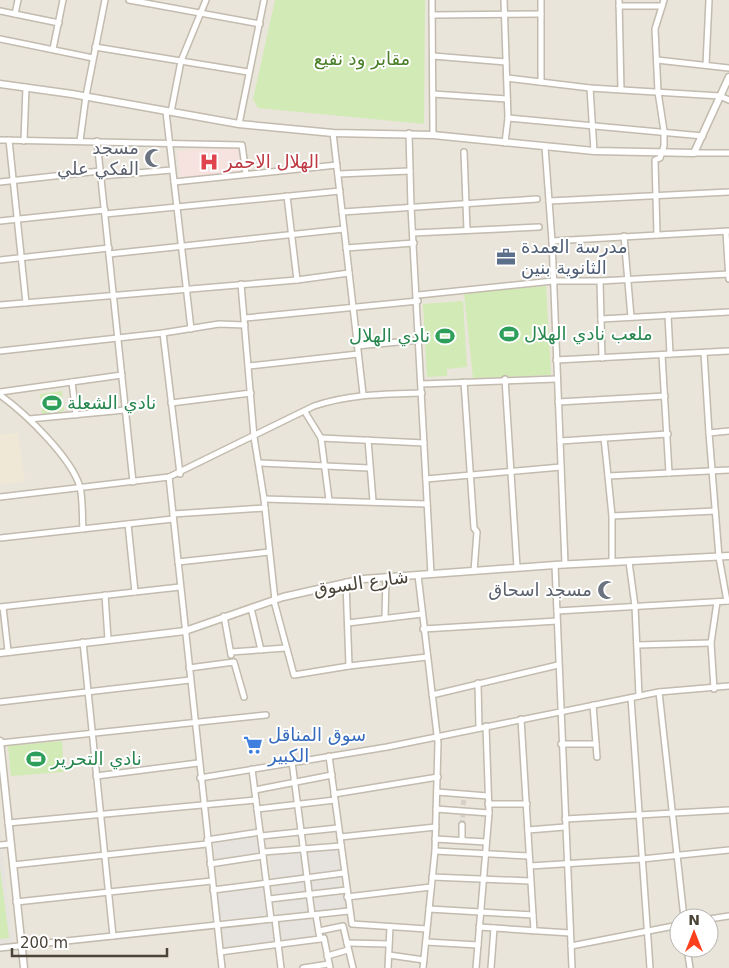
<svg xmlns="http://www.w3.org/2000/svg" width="729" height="968" font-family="'DejaVu Sans','Noto Sans Arabic',sans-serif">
<rect width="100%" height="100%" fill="#f6f3ec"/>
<path fill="#eae5da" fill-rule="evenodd" d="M0 0H729V968H0ZM679 918H709V948H679Z"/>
<g fill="#e6e2dd">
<path d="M0 831 13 944 0 945Z"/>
<path d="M258 834 260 855 215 861 214 840Z"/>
<path d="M339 848 344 871 309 876 305 851Z"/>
<path d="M302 851 304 876 272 879 270 854Z"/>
<path d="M340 876 341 890 310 893 308 877Z"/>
<path d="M305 879 307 893 274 897 273 882Z"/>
<path d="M263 884 268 915 220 919 218 891Z"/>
<path d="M344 892 346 909 313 912 311 895Z"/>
<path d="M307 897 309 912 278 914 276 900Z"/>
<path d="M316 916 318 938 282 943 276 920Z"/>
<path d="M273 922 275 943 222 950 223 926Z"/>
</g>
<path fill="#efe8d6" d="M18 433 25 481 0 485V435Z"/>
<path fill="#f6e3e0" d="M238 145 240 173 180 178 177 151Z"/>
<g fill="#d2eab5">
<path d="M275 0H425L424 124 258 108 253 99Z"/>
<path d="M546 286 551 375 473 378 464 293Z"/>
<path d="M463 301 467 367 447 369V376L427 377 423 304Z"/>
<path d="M62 391 64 411 42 414 40 394Z"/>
<path d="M62 741 64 772 11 776 8 746Z"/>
<path d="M0 867 9 938 0 939Z"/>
</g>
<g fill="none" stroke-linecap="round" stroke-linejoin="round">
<g stroke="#d4d0c8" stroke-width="5" stroke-dasharray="5 2.5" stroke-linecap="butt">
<path d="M463 805 464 800"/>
<path d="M462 825 463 815"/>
</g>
<g stroke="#c2bbae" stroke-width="8">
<g id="minor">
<path d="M129 0 260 24"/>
<path d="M432 0 433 135"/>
<path d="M504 0 508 118 505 143"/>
<path d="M619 0 621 90"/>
<path d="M619 6H662"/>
<path d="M0 11 59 23"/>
<path d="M15 14 18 0"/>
<path d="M432 15 541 14"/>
<path d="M0 39 93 58"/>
<path d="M95 47 248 72"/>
<path d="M53 49 63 0"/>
<path d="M433 56 506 62"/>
<path d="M657 60 729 68"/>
<path d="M706 65 709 0"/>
<path d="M507 78 590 88 720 96 729 100"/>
<path d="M541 82V0"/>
<path d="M590 88 594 151"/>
<path d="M433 94 507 99"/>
<path d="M166 112 191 329"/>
<path d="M171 112 181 61 206 0"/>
<path d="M508 118 703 136"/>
<path d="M239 124 264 0"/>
<path d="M333 133 363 394"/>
<path d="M409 133 411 207 431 574"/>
<path d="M0 140 242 145 246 174"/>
<path d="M9 140 26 303"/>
<path d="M24 141 26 87"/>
<path d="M80 141 86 96 105 0"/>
<path d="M97 141 133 482"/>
<path d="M545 147 552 241 565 564"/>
<path d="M464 152 467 230"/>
<path d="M694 153H729"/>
<path d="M338 174 410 171"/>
<path d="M101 176 172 170"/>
<path d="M0 182 100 171"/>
<path d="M174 182 337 165"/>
<path d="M287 196 297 280"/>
<path d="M549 201 729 192"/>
<path d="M342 212 537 199"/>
<path d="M105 214 340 191"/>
<path d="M0 221 105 210"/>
<path d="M726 232 729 279"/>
<path d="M413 233 539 227"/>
<path d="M657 235 655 160 660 158 664 146V131L658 92 655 29 664 0"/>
<path d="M624 236 631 317"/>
<path d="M552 241 729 231"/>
<path d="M346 248 414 243"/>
<path d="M109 254 344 229"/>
<path d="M0 260 109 248"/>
<path d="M600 281 602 358"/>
<path d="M241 284 254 437 264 499 275 600"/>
<path d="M418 295 553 281H600L729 274"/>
<path d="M0 305 297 280 349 273"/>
<path d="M668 315 670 354"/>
<path d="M245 318 418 301"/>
<path d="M601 319 729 312"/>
<path d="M163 333 180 474"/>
<path d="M357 346 419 340"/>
<path d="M0 351 163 333 219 324 245 325"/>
<path d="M704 353 709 433"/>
<path d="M662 355 669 473"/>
<path d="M556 360 729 351"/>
<path d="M249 366 358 354"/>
<path d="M505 379 517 567"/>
<path d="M72 382 76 415"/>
<path d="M464 382 474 528 477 532 474 571"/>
<path d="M421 384 557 379"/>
<path d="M0 392 122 375"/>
<path d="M0 395C25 413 71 457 80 487 83 500 82 516 83 529"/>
<path d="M558 402 665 396"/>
<path d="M171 403 251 393"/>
<path d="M305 412 321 438 329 500"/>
<path d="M29 419 125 410"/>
<path d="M321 438 424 443"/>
<path d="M604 438 608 476"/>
<path d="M368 440 373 501"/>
<path d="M560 441 668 434"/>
<path d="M260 463 369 468"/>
<path d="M169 477 222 968"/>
<path d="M426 479 561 467"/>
<path d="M0 497 169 477 314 406C350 394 384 394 422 393"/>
<path d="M264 499 427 504"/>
<path d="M173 514 265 508"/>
<path d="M612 516 715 511"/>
<path d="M128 524 135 592"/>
<path d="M0 538 173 519"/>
<path d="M178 562 269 552"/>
<path d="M612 562V516L608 476 729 470"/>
<path d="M629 562 635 606 639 696"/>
<path d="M555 565 572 968"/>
<path d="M418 575 438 743 435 851 423 968"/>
<path d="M346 582 349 666 427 657"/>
<path d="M105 595 108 639"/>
<path d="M274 601 294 675 349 666"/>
<path d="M727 601 719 557 709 433 729 431"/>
<path d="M0 607 180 587"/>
<path d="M3 607 8 651"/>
<path d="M251 608 261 650"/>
<path d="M557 611 729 601"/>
<path d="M224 616 231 655"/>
<path d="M385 618 386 577"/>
<path d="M348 623 422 614"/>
<path d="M423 629 557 621"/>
<path d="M83 642 113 936"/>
<path d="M637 645 711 643"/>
<path d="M231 652 286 648"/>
<path d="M189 668 234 662 244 697"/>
<path d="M478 683 479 728"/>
<path d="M714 689 711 643 717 602"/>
<path d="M659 692 684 918"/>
<path d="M432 695 558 665"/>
<path d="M631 698 650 968"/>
<path d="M0 702 190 680"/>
<path d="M593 705 597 757"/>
<path d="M521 719 534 931"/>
<path d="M0 743 266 715"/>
<path d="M561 744H596"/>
<path d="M329 756 352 924 427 929"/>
<path d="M292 762 312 915"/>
<path d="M252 769 271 919"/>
<path d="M96 776 198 763"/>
<path d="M200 778 387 747 659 692 729 686"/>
<path d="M255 790 332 775"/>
<path d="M437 792 488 796"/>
<path d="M334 794 438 777"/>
<path d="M488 804H527"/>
<path d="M257 809 335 800"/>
<path d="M436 809 489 813"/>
<path d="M565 819 729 810"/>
<path d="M8 823 256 800"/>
<path d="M528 830 565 827"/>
<path d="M261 836 338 828"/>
<path d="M340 837 436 827"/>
<path d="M435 839 486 842"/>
<path d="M462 839V825"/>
<path d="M207 840 260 832"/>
<path d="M0 845 10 844"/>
<path d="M435 851 529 856"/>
<path d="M263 852 341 846"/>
<path d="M210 864 263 856"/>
<path d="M13 865 207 844"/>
<path d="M530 866 642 859 729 850"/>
<path d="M432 877 530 881"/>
<path d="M213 890 344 873"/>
<path d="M347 897 431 887"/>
<path d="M269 899 347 890"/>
<path d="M16 902 212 881"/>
<path d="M429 909 533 915"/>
<path d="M316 915 320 939 324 938 330 968"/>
<path d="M275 919 281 968"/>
<path d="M709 919 729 916"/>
<path d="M479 927 570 933"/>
<path d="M319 931 343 926 353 968"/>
<path d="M426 942 478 945"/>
<path d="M347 943 389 944"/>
<path d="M571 946 679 925"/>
<path d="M0 948 349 911"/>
<path d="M687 948 690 968"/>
<path d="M220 952 320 939"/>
<path d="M389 955 424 960"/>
<path d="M327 956 348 950"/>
<path d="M303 968 329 964"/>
<path d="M388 968 390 927"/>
<path d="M476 968 489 813 486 726"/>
<path d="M491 968 494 928"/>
</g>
</g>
<g stroke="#c2bbae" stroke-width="9">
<g id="tertiary">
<path d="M0 84 72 94 239 124 333 133 433 135 594 151 694 153 729 77"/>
<path d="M0 653 185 631 283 597 363 579 555 565 729 556"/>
<path d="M0 741 24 968"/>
</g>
</g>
<use href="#minor" stroke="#fff" stroke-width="5"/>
<use href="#tertiary" stroke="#fff" stroke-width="6"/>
</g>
<defs>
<g id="mosque-bare" transform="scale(1.5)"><path d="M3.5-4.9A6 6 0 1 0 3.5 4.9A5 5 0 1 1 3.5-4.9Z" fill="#6b7280" stroke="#fff" stroke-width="2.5" paint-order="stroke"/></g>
<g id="hospital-bare" transform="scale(1.5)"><path d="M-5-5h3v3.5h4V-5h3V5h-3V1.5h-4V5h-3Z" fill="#e0444e" stroke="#fff" stroke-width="2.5" paint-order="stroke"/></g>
<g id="office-bare" transform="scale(1.5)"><path d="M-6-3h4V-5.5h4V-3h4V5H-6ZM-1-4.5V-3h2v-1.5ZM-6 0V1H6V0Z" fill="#5c6f8a" stroke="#fff" stroke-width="2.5" paint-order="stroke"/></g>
<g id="stadium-bare" transform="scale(1.5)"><path d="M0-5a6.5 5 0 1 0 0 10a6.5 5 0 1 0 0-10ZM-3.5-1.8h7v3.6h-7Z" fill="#2e9e5b" stroke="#fff" stroke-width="2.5" paint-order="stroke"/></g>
<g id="supermarket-bare" transform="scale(1.5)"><path d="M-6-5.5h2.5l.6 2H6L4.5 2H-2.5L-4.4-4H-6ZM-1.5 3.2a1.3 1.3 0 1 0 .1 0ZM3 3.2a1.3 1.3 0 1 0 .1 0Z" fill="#3f7fe0" stroke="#fff" stroke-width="2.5" paint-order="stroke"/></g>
</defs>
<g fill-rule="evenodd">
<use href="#mosque-bare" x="154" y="158"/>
<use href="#hospital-bare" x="209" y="162"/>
<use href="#office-bare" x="506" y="257"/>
<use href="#stadium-bare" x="509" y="334"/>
<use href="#stadium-bare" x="445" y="336"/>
<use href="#stadium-bare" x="52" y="403"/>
<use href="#mosque-bare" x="607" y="590"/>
<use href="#supermarket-bare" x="253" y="745"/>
<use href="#stadium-bare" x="36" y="759"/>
</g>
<g text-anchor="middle" stroke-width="4" stroke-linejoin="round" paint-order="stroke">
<g font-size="18" fill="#4a7f2a" stroke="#fff">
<text x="362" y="65">مقابر ود نفيع</text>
</g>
<g font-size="18" fill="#5b616d" stroke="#fff" text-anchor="end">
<text x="139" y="154">مسجد<tspan x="139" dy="21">الفكي علي</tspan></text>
<text x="592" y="596">مسجد اسحاق</text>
</g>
<g font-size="18" fill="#be3a42" stroke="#fff" text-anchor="start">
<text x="224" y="168">الهلال الاحمر</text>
</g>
<g font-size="18" fill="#4e5e75" stroke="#fff" text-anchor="start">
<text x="521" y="253">مدرسة العمدة<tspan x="521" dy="21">الثانوية بنين</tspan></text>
</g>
<g font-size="18" fill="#27864d" stroke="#fff" text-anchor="start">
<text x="524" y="340">ملعب نادي الهلال</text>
<text x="430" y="342" text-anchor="end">نادي الهلال</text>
<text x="67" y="409">نادي الشعلة</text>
<text x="51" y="765">نادي التحرير</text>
</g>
<g font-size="18" fill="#4b4439" stroke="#fff">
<text transform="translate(361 583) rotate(-8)" y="6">شارع السوق</text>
</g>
<g font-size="18" fill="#366cbe" stroke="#fff" text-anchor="start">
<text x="268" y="741">سوق المناقل<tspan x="268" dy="21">الكبير</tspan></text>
</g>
</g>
<g transform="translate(694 933)"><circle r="24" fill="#ffffff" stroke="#b7b4b0"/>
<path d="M0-4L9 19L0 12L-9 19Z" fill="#fc3f1d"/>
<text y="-8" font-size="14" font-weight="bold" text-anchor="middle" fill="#4b4439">N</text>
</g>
<path d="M12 948v8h155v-8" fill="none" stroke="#4b4439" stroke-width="2.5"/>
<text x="20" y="948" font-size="15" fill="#4b4439" stroke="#ffffff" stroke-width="4" paint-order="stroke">200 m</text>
</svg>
